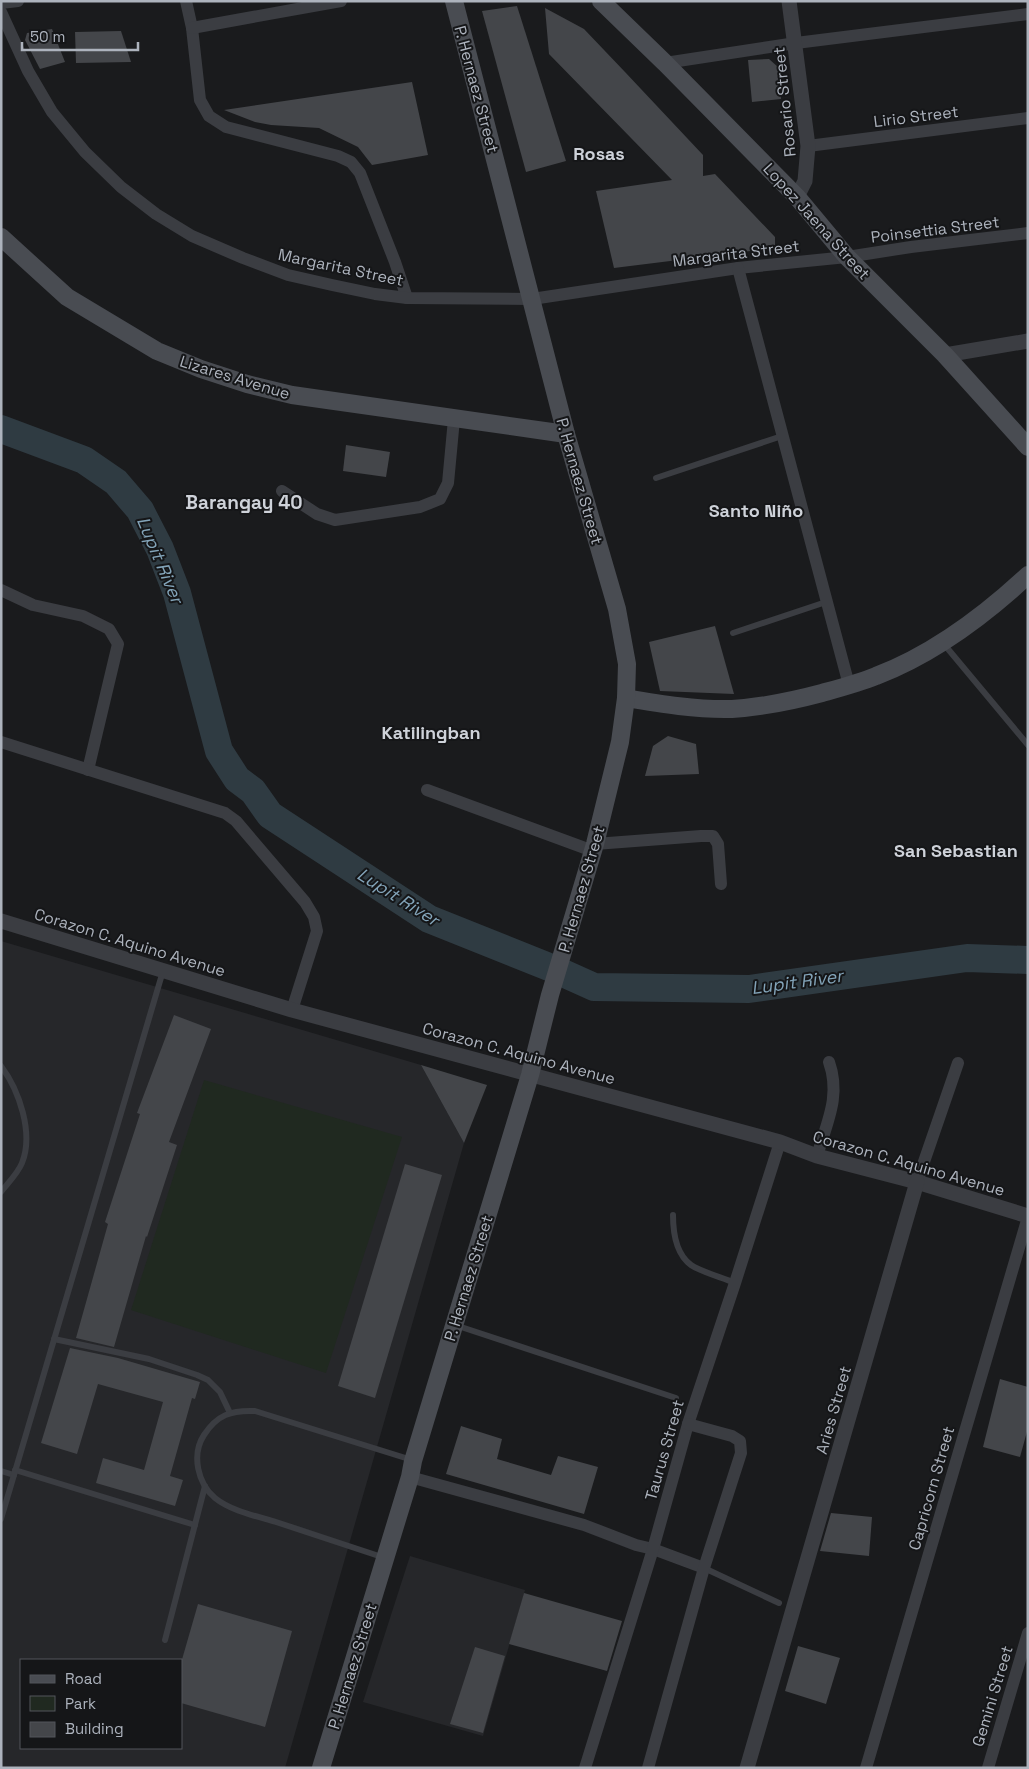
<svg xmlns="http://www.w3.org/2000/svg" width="1029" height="1769" font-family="'Space Grotesk',sans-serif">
<rect width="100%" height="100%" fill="#1a1b1d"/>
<g fill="#26272a" fill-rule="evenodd">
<path d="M1 941 421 1065 464 1143 285 1768H1ZM21 1660H181V1748H21Z"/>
<path d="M410 1556 525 1590 483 1736 363 1702Z"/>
</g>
<path fill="#202920" d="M204 1080 402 1137 326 1373 131 1310Z"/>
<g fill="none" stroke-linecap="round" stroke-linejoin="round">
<path stroke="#2f3b42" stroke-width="28" d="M1 429 84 460 116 482 140 510 160 549 177 593 219 751 237 779 253 791 270 815 429 919 554 969 594 987 749 989 967 958 1028 960"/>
</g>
<g fill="#44464a">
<path d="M517 6 566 161 526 172 482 11Z"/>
<path d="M545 8 584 29 625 72 703 155V176L715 174 775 237V248L614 268 596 191 672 180 549 54Z"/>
<path d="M52 29 65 62 40 69 25 40 27 33Z"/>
<path d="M121 31 131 62 76 63 75 32Z"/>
<path d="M769 59 778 67 781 99 752 102 748 60Z"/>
<path d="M412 82 428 155 372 165 358 147 319 128 271 125 255 122 224 110Z"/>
<path d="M346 445 390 452 386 477 343 471Z"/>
<path d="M715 626 734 694 660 691 649 642Z"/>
<path d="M668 736 696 744 699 774 645 776 653 746Z"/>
<path d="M174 1015 211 1029 169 1142 177 1145 147 1237 146 1236 114 1347 76 1338 108 1224 105 1222 140 1114 137 1113Z"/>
<path d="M421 1065 487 1085 464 1143Z"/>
<path d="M405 1164 442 1175 375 1398 338 1386Z"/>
<path d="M70 1348 118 1358 200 1382 195 1399 192 1398 170 1476 183 1480 175 1506 96 1483 103 1458 144 1470 163 1402 98 1384 77 1454 41 1443Z"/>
<path d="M1000 1379 1028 1387V1428L1020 1457 983 1447Z"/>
<path d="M461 1426 502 1439 497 1459 551 1475 558 1456 598 1467 584 1514 446 1474Z"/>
<path d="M831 1513 872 1517 869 1556 820 1551Z"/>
<path d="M524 1593 622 1621 607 1671 509 1644Z"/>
<path d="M198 1604 292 1631 265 1727 181 1703V1663Z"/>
<path d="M798 1646 840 1658 826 1704 785 1691Z"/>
<path d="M475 1647 505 1656 483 1733 450 1724Z"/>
</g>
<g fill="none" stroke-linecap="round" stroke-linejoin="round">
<g stroke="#3b3d42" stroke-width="6">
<path d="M656 478 782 436"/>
<path d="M733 633 826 602"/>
<path d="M943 643 1028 745"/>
<path d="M1 1066C19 1090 34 1133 22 1163 18 1173 8 1183 1 1192"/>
<path d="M673 1215C673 1232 676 1254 691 1265 701 1272 724 1278 735 1283"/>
<path d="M455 1325 676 1398"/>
<path d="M54 1339 149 1359 197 1375 208 1380 220 1392 230 1413"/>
<path d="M15 1470 195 1525"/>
<path d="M1 1471 14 1475"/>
<path d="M1 1519 163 971"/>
<path d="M385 1558C349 1546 312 1534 276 1522 256 1516 231 1511 215 1498 198 1484 191 1455 204 1435 217 1415 231 1410 255 1411L412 1460"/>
<path d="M704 1568 779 1603"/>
<path d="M165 1640 205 1486"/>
</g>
<g stroke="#3b3d42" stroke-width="12">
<path d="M186 1 192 28 200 100 209 116 226 127 338 156 351 162 360 173 395 262 407 298"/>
<path d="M1 3 18 1"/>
<path d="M1 12 28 71 52 112 85 152 121 187 156 214 192 236 243 258 288 275 332 285 375 294 407 298 532 299 738 268 847 257 911 247 1028 233"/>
<path d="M192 28 341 1"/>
<path d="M665 63 796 43 1028 14"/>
<path d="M808 146 1028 118"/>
<path d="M738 268 849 685"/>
<path d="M282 491 317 514 335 520 420 507 440 499 448 483 454 419"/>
<path d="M1 590 33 605 83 616 109 629 118 644 88 770"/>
<path d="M1 742 225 813 236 821 305 902 314 917 317 931 292 1010"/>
<path d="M427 790 593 851"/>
<path d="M595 844 701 836H713L718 844 721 884"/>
<path d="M817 1156C827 1122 841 1096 829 1062"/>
<path d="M917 1182 958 1063"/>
<path d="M410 1477 584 1525 636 1545 653 1549 704 1568"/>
<path d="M585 1768 653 1549 688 1424 735 1283 780 1142"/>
<path d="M648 1768 704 1568 741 1453 740 1441 732 1436 688 1424"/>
<path d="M866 1768 1028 1217"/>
<path d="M988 1768 1028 1633"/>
</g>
<g stroke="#3b3d42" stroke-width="15">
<path d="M789 1 808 146 805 181 797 197"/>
<path d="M945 355 1028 341"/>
<path d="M1 921 292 1010 780 1142 817 1156 917 1182 1028 1216"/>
<path d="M747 1768 917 1182"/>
</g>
<g stroke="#494c52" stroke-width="18">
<path d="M601 1 665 63 797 197 847 257 945 355 1028 447"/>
<path d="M1 237 67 297 157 351 201 369 247 384 292 395 566 434"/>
<path d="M626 698C661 704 697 710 732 709 763 707 792 701 822 693 840 688 859 683 876 676 931 655 985 615 1028 575"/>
<path d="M321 1768 410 1477 413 1461 530 1075 550 995 595 844 620 742 626 698 627 664 617 609 566 434 454 1"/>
</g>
</g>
<g text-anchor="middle" stroke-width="4" stroke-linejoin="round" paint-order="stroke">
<g font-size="16" fill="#adb3bd" stroke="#151618">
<text transform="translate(477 89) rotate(75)" y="6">P. Hernaez Street</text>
<text transform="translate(784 102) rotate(-96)" y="6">Rosario Street</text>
<text transform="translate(916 116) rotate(-7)" y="6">Lirio Street</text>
<text transform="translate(817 221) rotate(48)" y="6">Lopez Jaena Street</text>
<text transform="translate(935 229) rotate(-7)" y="6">Poinsettia Street</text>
<text transform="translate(736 253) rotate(-7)" y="6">Margarita Street</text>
<text transform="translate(341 267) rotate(12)" y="6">Margarita Street</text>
<text transform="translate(235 377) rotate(17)" y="6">Lizares Avenue</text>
<text transform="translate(580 481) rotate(74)" y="6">P. Hernaez Street</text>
<text transform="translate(581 889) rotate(-74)" y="6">P. Hernaez Street</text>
<text transform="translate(130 942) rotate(17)" y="6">Corazon C. Aquino Avenue</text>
<text transform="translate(519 1053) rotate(15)" y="6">Corazon C. Aquino Avenue</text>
<text transform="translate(909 1163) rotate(16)" y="6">Corazon C. Aquino Avenue</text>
<text transform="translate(468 1278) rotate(-73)" y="6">P. Hernaez Street</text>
<text transform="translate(833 1410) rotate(-74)" y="6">Aries Street</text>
<text transform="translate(664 1450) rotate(-74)" y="6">Taurus Street</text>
<text transform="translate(931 1488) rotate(-74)" y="6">Capricorn Street</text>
<text transform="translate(352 1666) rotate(-73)" y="6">P. Hernaez Street</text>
<text transform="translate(992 1696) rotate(-73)" y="6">Gemini Street</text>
</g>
<g font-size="18" font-weight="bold" fill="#ced2d9" stroke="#151618">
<text x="599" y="160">Rosas</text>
<text x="756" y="517">Santo Niño</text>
<text x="431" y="739">Katilingban</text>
<text x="956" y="857">San Sebastian</text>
</g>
<g font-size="18" font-style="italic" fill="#83a4b9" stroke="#151618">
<text transform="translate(160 560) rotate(67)" y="6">Lupit River</text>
<text transform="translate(398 897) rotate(32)" y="6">Lupit River</text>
<text transform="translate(797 982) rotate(-8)" y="6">Lupit River</text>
</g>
<g font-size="19" font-weight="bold" fill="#ced2d9" stroke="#151618">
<text x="244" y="509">Barangay 40</text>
</g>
</g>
<rect width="1029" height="1769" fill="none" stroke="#adb3bd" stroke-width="5"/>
<rect x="20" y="1659" width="162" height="90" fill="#151618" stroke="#52555a"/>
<rect x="30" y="1675" width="25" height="8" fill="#494c52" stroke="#52555a"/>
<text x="65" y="1684" font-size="15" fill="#adb3bd">Road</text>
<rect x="30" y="1696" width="25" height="15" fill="#202920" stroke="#52555a"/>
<text x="65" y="1709" font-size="15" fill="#adb3bd">Park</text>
<rect x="30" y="1722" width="25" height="15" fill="#44464a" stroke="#52555a"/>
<text x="65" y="1734" font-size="15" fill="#adb3bd">Building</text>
<path d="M22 42v8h116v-8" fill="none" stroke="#adb3bd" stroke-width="2.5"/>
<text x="30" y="42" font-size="15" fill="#adb3bd" stroke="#151618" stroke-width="4" paint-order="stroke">50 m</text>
</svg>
